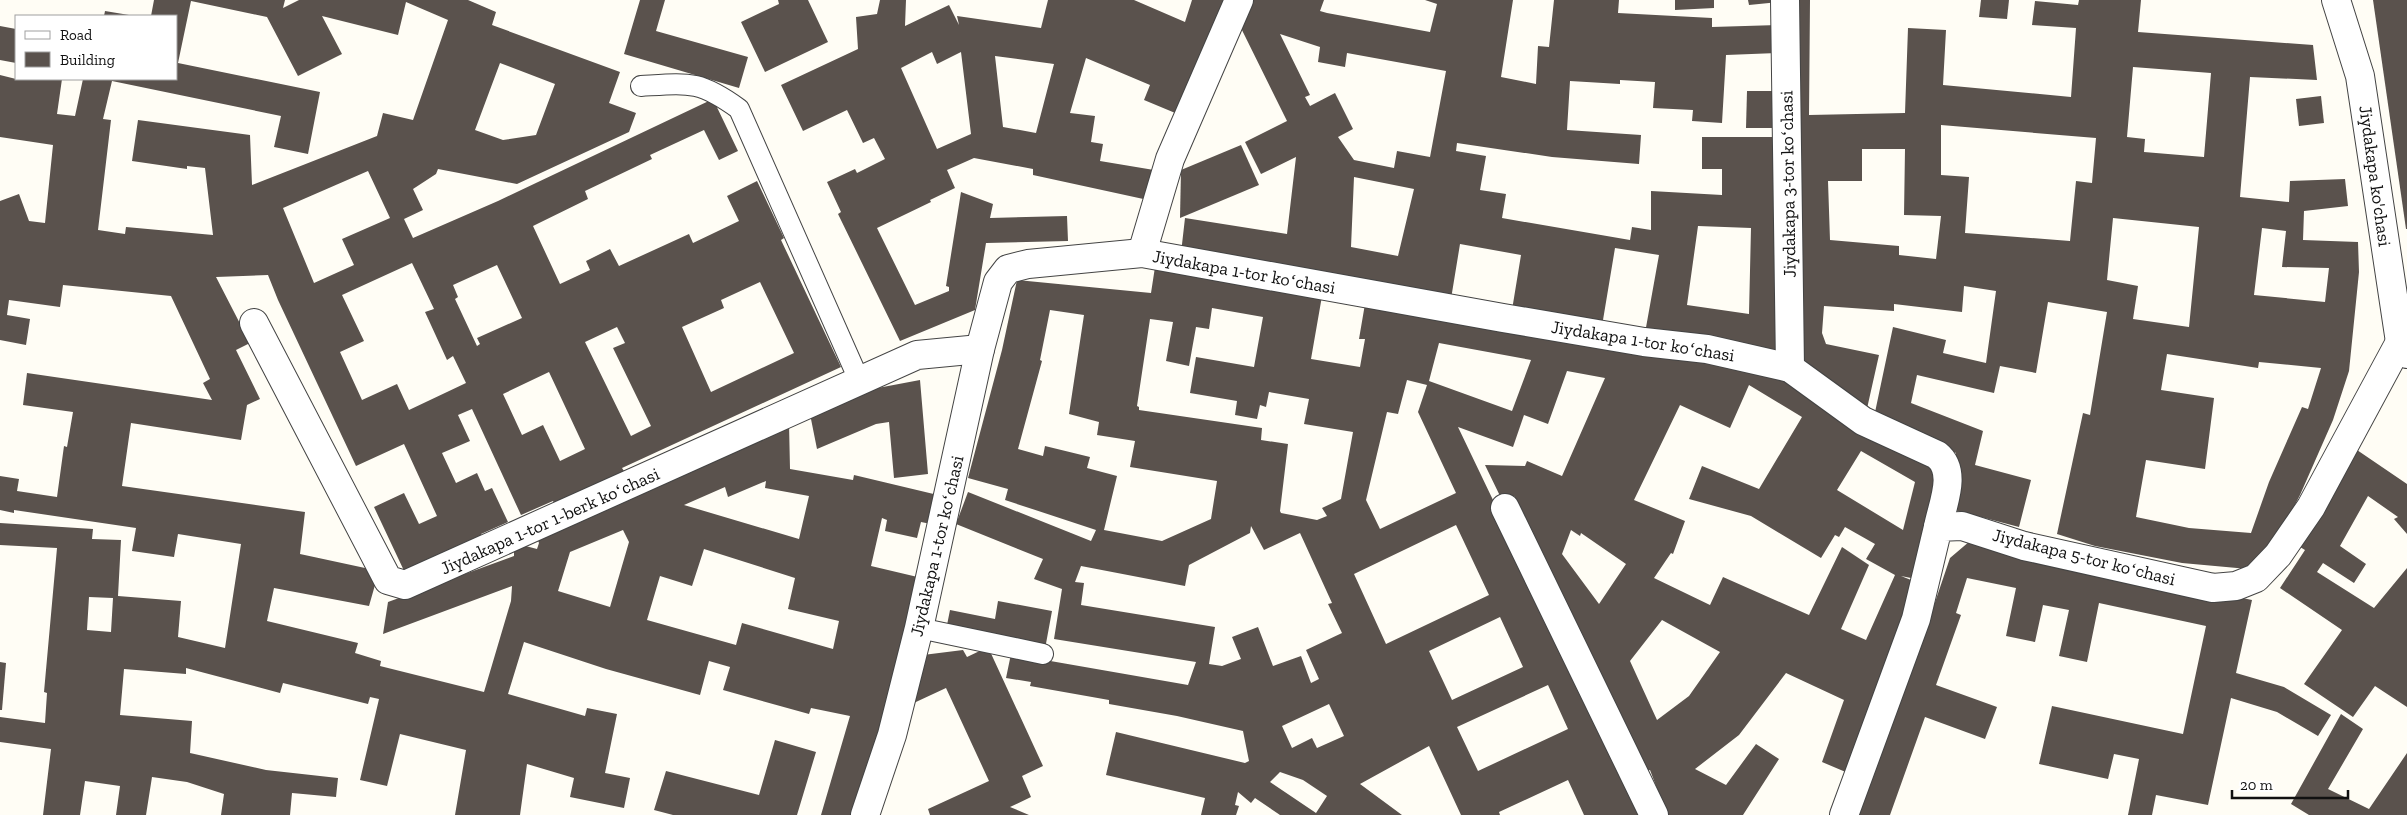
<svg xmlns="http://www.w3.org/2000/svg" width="2407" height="815" font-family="'Zilla Slab',serif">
<rect width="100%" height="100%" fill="#fffdf5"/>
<g fill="#5a524d" fill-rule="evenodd">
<path d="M154 0H285L283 8 299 0H468L496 12 492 25 620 72 609 103 636 113 629 132 517 184 438 169 436 174 413 189 423 210 404 219 413 238 498 201 713 99 738 151 719 160 704 130 650 155 652 159 585 191 588 199 533 226 560 284 590 270 586 261 610 249 619 266 689 234 693 243 739 221 727 196 757 181 784 238 781 240 841 367 622 468 624 471 554 503 553 501 521 515 472 409 458 415 470 441 442 453 456 483 477 473 485 491 492 488 508 522 481 534 483 540 406 575 374 507 404 493 419 524 437 516 404 444 356 466 278 300 268 275 216 277 250 343 236 350 260 399 247 405 241 440 131 423 122 486 305 512 300 554 379 571 369 606 274 588 267 621 358 643 355 653 381 661 380 666 484 692 511 601 512 586 383 634 388 602 514 556V543L537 549 539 543 535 533 789 423 790 469 853 480 854 475 942 496 936 525 921 522 917 538 885 531 887 520 882 518 871 566 926 579 856 815H821L850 716 811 708 809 714 723 690 730 667 709 661 700 695 606 669 524 642 508 694 585 716 587 708 617 714 605 773 630 778 624 808 570 797 574 778 527 764 520 815H455L466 750 400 734 387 786 360 780 379 699 370 697 368 704 283 683 280 693 186 668V674L124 669 120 715 192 721 190 753 266 770 338 778 336 797 292 793 290 815H221L224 794 187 782 152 777 146 815H116L120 786 85 781 80 815H43L51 749 0 742V717L45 723 47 693 44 692 57 548 0 545V523L93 529 92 539 121 540 118 596 181 601 178 637 225 648 241 544 178 534 174 557 132 551 136 528 14 510V513L0 510V476L19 479 17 491 57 497 64 446 67 447 73 412 23 405 27 373 212 400 203 383 210 379 171 296 63 285 60 307 9 300 7 315 30 319 26 345 0 340V201L19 194 29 221 45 223 53 145 0 137V75L16 79H62L57 114 75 116 83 79H176V16H151ZM191 1 267 17 298 76 342 54 322 16 398 35 406 2 448 20 413 120 383 113 377 136 252 185 250 135 138 120 132 161 187 169V166L205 168 213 235 126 227 125 234 98 230 111 120 103 119 112 81 281 116 274 147 308 154 320 92 178 63ZM500 63 555 84 536 135 503 140 475 130ZM368 171 390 218 342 239 354 265 314 283 283 208ZM412 263 434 309 425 312 447 360 453 356 466 383 409 410 397 384 362 400 340 352 364 341 342 295ZM497 265 522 318 477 338 480 344 477 346 455 299 458 297 453 285ZM760 282 794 353 711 392 682 327 724 308 721 300ZM617 327 625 343 613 348 651 426 631 436 585 342ZM549 372 585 449 560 461 543 425 522 435 503 394ZM766 481 765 488 809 496 799 539 684 505 725 487 728 497ZM623 530 629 542 610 607 558 591 570 552ZM704 549 795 578 788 609 839 621 833 649 742 623 736 645 647 620 660 576 692 586ZM89 597 113 598 111 632 87 630Z"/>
<path d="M640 0H665L656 31 748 57 739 88 624 54Z"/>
<path d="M778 0H808L828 42 765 72 741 22 779 4Z"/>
<path d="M880 0H906L905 26 949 5 959 25 957 16 1041 28 1048 0H1134L1185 22 1192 0H1227L1180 115 1144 100 1150 85 1086 58 1070 113 1095 116 1091 142 1103 144 1100 161 1154 170 1148 200 1033 175V169L974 158 947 170 955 188 930 200 931 202 877 228 915 305 949 291V287L946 286 961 192 993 204 990 218 1067 216 1068 241 986 243 975 310 900 341 838 214 841 212 827 182 855 169 857 173 885 159 874 138 863 143 847 110 803 131 781 85 858 49 856 17 877 14ZM932 52 937 64 961 52 971 134 937 149 901 68ZM995 56 1054 64 1036 133 1003 127Z"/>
<path d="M1251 0H1324L1320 11 1327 13 1430 32 1437 4 1425 0H1513L1501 77 1536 84 1538 46 1549 47 1554 0H1619L1618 13 1712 18V27L1778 25 1777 53 1726 55 1722 123 1692 121 1693 110 1653 108 1655 82 1620 80V84L1570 81 1567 130 1641 135 1639 164 1552 157 1457 143 1456 151 1486 156 1480 190 1506 194 1502 218 1630 240 1632 227 1651 230V191L1722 195V169H1702V137H1785L1782 355 1645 333 1659 255 1615 248 1601 332 1512 310 1521 255 1460 244 1451 299 1181 253 1185 218 1287 234 1296 157 1261 174 1245 142 1287 121 1237 20ZM1280 34 1320 47 1318 62 1345 67 1347 53 1446 71 1430 157 1397 151 1394 168 1354 160 1338 137 1353 129 1335 93 1310 106 1305 97 1310 95ZM1354 177 1414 189 1398 256 1351 247ZM1698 226 1751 228 1749 314 1687 305Z"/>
<path d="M1675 0H1714V8L1675 10Z"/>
<path d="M1748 0H1779V2L1749 5Z"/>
<path d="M1792 0H1810L1809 115 1905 113 1908 28 1946 30 1943 85 2071 97 2076 28 2032 25 2035 1 2078 5 2079 0H2141L2138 32 2313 45 2317 80 2250 77 2240 197 2289 202 2290 181 2345 179 2348 206 2304 211 2303 240 2358 242 2359 272 2349 371 2333 420 2300 495 2273 548 2248 569 2182 563 2095 546 2057 534 2083 413 2090 415 2107 312 2048 302 2036 373 2000 366 1994 393 1917 375 1911 403 1983 431 1975 465 2031 480 2019 527 1943 507 1956 453 1874 417 1893 327 1946 340 1943 353 1986 363 1996 291 1964 286 1962 312 1894 304V311L1824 306 1822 333 1826 344 1879 355 1866 413 1817 375 1802 357ZM2133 67 2211 73 2204 157 2144 152 2145 139 2127 137ZM1941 125 2096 138 2092 183 2076 181 2070 241 1965 233 1969 177 1941 175ZM1862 149H1905L1904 215 1941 216 1936 259 1899 255V246L1830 240 1828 181H1862ZM2113 218 2199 227 2189 327 2133 319 2138 286 2107 280ZM2262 228 2286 231 2282 267 2329 268 2325 302 2254 295ZM2167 354 2258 368 2259 362 2321 368 2308 409 2302 407 2269 482 2251 533 2189 528 2136 517 2146 460 2205 469 2214 398 2161 390Z"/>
<path d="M1981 0H2009L2007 19 1979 17Z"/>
<path d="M2373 0H2407V229H2406Z"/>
<path d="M105 11 129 15V16H104Z"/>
<path d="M0 26 16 29V63L0 60Z"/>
<path d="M1747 91H1777V128H1746Z"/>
<path d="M2321 96 2324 123 2299 126 2296 99Z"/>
<path d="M1241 145 1259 185 1180 218 1181 170Z"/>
<path d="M1155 267 1322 296 1311 359 1360 367 1365 339H1359L1366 298 1573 333 1790 379 1947 471 1916 579 1901 576 1921 584 1877 684 1848 773 1822 762 1844 700 1786 673 1739 735 1695 769 1726 785 1756 744 1779 759 1743 815H1667L1650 770 1639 774 1508 505 1515 497 1511 495 1501 498 1485 465 1525 466 1527 461 1562 476 1605 378 1567 371 1548 424 1524 415 1513 447 1458 427 1644 815H1584L1568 780 1499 812 1500 815H1461L1429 746 1360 784 1402 815H1280L1255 798 1251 803 1238 792 1235 805 1239 806 1236 815H1201L1205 798 1106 775 1116 732 1245 763 1249 761 1243 731 1177 716 1109 704V700L1030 686 1031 682 1006 678 1011 654 1188 685 1196 662 1054 639 1062 589 1034 579 1043 559 956 524 968 492 1091 541 1096 530 1005 500 1008 489 968 478 1002 350 1017 280 1151 293ZM1212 308 1263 317 1254 367 1196 357 1190 393 1237 401 1235 415 1257 419 1260 405 1266 407 1269 392 1309 399 1304 424 1353 432 1341 499 1322 508 1327 516 1317 520 1281 513 1280 511 1288 444 1261 440 1262 428 1139 410V407L1137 406 1150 319 1173 322 1166 361 1189 366 1196 327 1209 329ZM1050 310 1084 315 1069 414 1099 422 1097 435 1135 441 1130 467 1217 481 1211 519 1162 541 1104 530 1117 476 1087 468 1090 457 1045 446 1043 456 1018 449 1042 361 1040 360ZM1439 343 1531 360 1512 411 1429 381ZM1407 380 1427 385 1418 412 1456 493 1380 529 1366 500 1387 412 1398 414ZM1749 385 1802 417 1759 489 1702 466 1689 499 1751 516 1821 558 1835 535 1839 537 1845 527 1875 544 1866 559 1895 575 1866 640 1841 629 1869 565 1842 547 1809 615 1723 577 1710 605 1654 578 1671 553 1673 554 1685 521 1634 500 1680 405 1730 428ZM1861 451 1915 482 1903 530 1837 490ZM1456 525 1489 595 1386 644 1354 574ZM1251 526 1264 550 1300 533 1332 603 1328 604 1342 633 1306 650 1319 679 1311 683 1301 656 1273 666 1258 627 1232 637 1241 659 1222 666 1209 664 1215 627 1081 605 1084 583 1075 582 1081 566 1185 586 1189 565 1250 533ZM1571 530 1580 536 1581 533 1626 564 1599 604 1562 554ZM1500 617 1523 667 1452 700 1429 651ZM1662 620 1720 652 1689 696 1657 720 1630 661ZM1548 685 1568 729 1478 771 1457 727ZM1329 704 1344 736 1317 748 1312 738 1292 748 1282 726ZM1280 772 1303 780 1327 796 1316 813 1270 782Z"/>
<path d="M920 380 928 474 894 478 889 422 876 424 817 449 810 414 867 390Z"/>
<path d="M2357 450 2407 484V534L2394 519 2398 517 2368 496 2340 546 2366 564 2354 583 2323 563 2317 572 2374 608 2407 568V707L2375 686 2353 717 2304 684 2342 630 2280 588 2305 550 2300 547Z"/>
<path d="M1970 541 2252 600 2236 673 2284 687 2331 715 2318 736 2277 712 2231 698 2208 805 2156 795 2152 815H2128L2139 759 2114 754 2108 779 2039 764 2052 706 2183 734 2206 626 2099 603 2087 662 2059 656 2069 610 2043 605 2035 642 2006 636 2016 588 1967 578 1956 613 1961 615 1936 685 1997 707 1985 739 1925 717 1890 815H1853L1905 674 1910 676 1950 558Z"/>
<path d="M998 601 1052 611 1045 649 946 630 950 610 995 619Z"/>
<path d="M988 647 1043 766 1022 776 1031 797 1010 807 1029 815H930L928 809 989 781 946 688 903 708 915 656 963 650 967 657Z"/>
<path d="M0 662 6 663 2 710H0Z"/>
<path d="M2341 714 2363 729 2328 789 2369 809 2407 753V815H2309L2291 804Z"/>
<path d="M775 740 816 752 797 815H673L654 810 666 771 759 795Z"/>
</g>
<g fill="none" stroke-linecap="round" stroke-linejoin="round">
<g stroke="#444" stroke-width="22">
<g id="service">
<path d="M641 86C689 83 699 80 739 109L859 380"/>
<path d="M919 628 1043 654"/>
</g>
</g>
<g stroke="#444" stroke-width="30">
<g id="minor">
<path d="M1785 0 1790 368"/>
<path d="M1142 253 1170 159 1239 0"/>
<path d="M254 323 388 580 405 585 917 355 980 349"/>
<path d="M1505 508 1654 815"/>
<path d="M865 815 892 735 919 628 980 349 998 282 1008 269 1028 264 1142 253 1503 318 1644 342 1707 349 1790 368 1863 421 1937 455C1958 472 1942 505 1938 527"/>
<path d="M1844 815 1916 619 1938 527 1962 526 2024 546 2213 588 2236 586 2256 578 2278 555 2311 507 2400 342"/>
</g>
</g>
<g stroke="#444" stroke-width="30">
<path id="tertiary" d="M2336 0 2360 76 2400 342 2407 354"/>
</g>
<use href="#service" stroke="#fff" stroke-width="20"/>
<use href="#minor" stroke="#fff" stroke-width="28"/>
<use href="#tertiary" stroke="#fff" stroke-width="28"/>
</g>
<g text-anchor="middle" stroke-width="5" stroke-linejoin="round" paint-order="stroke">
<g font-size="18" fill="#111" stroke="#fff">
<text transform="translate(2375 176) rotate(82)" y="6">Jiydakapa ko'chasi</text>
<text transform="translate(1788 184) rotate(-91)" y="6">Jiydakapa 3-tor koʻchasi</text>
<text transform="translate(1244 272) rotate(10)" y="6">Jiydakapa 1-tor koʻchasi</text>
<text transform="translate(1643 341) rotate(9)" y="6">Jiydakapa 1-tor koʻchasi</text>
<text transform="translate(550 521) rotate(-24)" y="6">Jiydakapa 1-tor 1-berk koʻchasi</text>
<text transform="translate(937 546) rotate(-77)" y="6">Jiydakapa 1-tor koʻchasi</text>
<text transform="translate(2084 557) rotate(14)" y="6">Jiydakapa 5-tor koʻchasi</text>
</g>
</g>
<rect x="15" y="15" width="162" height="65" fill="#ffffff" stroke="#a0a0a0"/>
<rect x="25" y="31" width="25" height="8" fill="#ffffff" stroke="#a0a0a0"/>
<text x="60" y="40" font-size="15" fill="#111111">Road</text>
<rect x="25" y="52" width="25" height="15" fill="#5a524d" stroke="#a0a0a0"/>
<text x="60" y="65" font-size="15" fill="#111111">Building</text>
<path d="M2232 790v8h116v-8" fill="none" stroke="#111111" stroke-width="2.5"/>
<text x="2240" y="790" font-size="15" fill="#111111" stroke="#ffffff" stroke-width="4" paint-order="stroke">20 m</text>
</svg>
